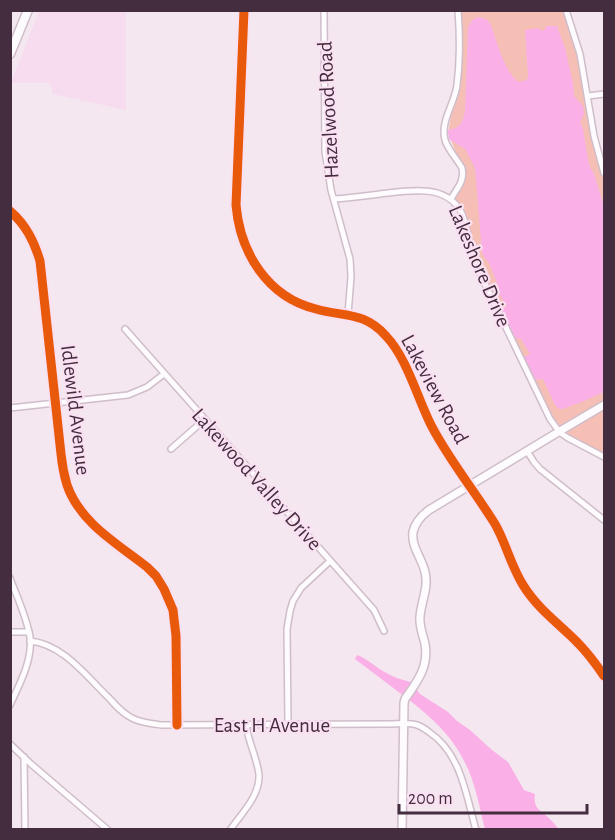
<svg xmlns="http://www.w3.org/2000/svg" width="615" height="840" font-family="'Alegreya Sans',sans-serif">
<rect width="100%" height="100%" fill="#f4e7f0"/>
<path fill="#f7dbee" d="M39 11H126V110L53 94 50 83H11Z"/>
<path fill="#f6bfb5" d="M459 11H566L576 39 604 173V457L558 430 512 341 451 199 463 180 462 168 448 133 454 98Z"/>
<g fill="#fab0e6">
<path d="M478 17 486 19 490 23C496 38 505 75 519 82L527 80 528 76 525 30 538 28 542 31 546 28V26H557L565 48 573 83 574 96 583 106 584 114 580 122 583 129 589 165 594 174 604 206V392L584 401 563 409H559L555 405 543 379 534 380 524 357 530 354 521 339 514 338 501 310 507 306 499 294 497 283 490 265 482 253 475 168 465 149 449 139 448 130C461 128 463 122 465 110L468 28 472 20Z"/>
<path d="M357 655C363 657 368 661 374 665 386 674 397 679 411 682L420 694 448 712 457 721 470 730 492 750 508 762 524 790 535 794C533 808 539 810 549 818 552 821 556 826 559 829H485C479 806 475 780 463 759 447 727 416 705 388 684 377 676 366 667 355 659Z"/>
</g>
<g fill="none" stroke-linecap="round" stroke-linejoin="round">
<g stroke="#cfbeca" stroke-width="8">
<g id="minor">
<path d="M244 10 236 205C240 252 267 297 316 309 343 317 364 311 386 336 407 358 417 397 431 425 449 460 474 490 495 524 506 543 511 566 523 585 537 608 558 623 576 641 587 652 596 664 604 676"/>
<path d="M324 10 325 151 331 190 350 259 351 277 348 314"/>
<path d="M566 10 580 54 594 136 604 173"/>
<path d="M588 96 604 94"/>
<path d="M334 199C349 198 364 196 380 194 406 191 444 183 460 210 468 223 468 244 473 259L550 419 558 430 560 431 562 434 568 438 604 457"/>
<path d="M451 199C457 188 465 181 462 168 457 159 448 150 445 140 440 121 455 103 457 85 460 61 460 35 458 10"/>
<path d="M10 211C26 225 34 241 40 261L61 454C62 464 64 475 67 485 80 523 118 544 147 567L156 576 164 589 173 610 176 636 177 725"/>
<path d="M125 329 374 610 384 631"/>
<path d="M10 408 128 395 147 387 164 374"/>
<path d="M171 449 204 420"/>
<path d="M527 451 534 462 540 469 604 520"/>
<path d="M10 578C17 597 27 618 30 637 33 660 19 685 10 705"/>
<path d="M10 632H29"/>
<path d="M30 641C63 644 87 677 109 698 116 706 124 715 134 719 143 723 153 724 162 725L389 724C397 724 409 722 417 725 421 726 425 729 429 732 461 753 466 795 476 830"/>
<path d="M288 724 287 629 290 611 293 601 301 588 330 561"/>
<path d="M10 744 31 764 108 830"/>
<path d="M24 757 25 830"/>
<path d="M230 830C241 814 260 796 259 775 258 761 248 741 246 725"/>
</g>
</g>
<g stroke="#cfbeca" stroke-width="10">
<path id="tertiary" d="M402 830 404 703 405 699C417 682 429 667 425 644 423 635 419 626 420 617 421 601 429 588 425 572 422 558 411 547 413 532 415 522 421 516 429 510L560 431 604 405"/>
</g>
<g stroke="#cfbeca" stroke-width="11">
<path id="primary" d="M10 54 28 10"/>
</g>
<use href="#minor" stroke="#fdfbfd" stroke-width="5"/>
<use href="#tertiary" stroke="#fdfbfd" stroke-width="7"/>
<use href="#primary" stroke="#fdfbfd" stroke-width="8"/>
<g stroke="#fae1f2" stroke-width="13">
<g id="cycleway">
<path d="M244 10 236 205C240 252 267 297 316 309 343 317 364 311 386 336 407 358 417 397 431 425 449 460 474 490 495 524 506 543 511 566 523 585 537 608 558 623 576 641 587 652 596 664 604 676"/>
<path d="M10 211C26 225 34 241 40 261L61 454C62 464 64 475 67 485 80 523 118 544 147 567L156 576 164 589 173 610 176 636 177 725"/>
</g>
</g>
<use href="#cycleway" stroke="#e8590c" stroke-width="9"/>
</g>
<g text-anchor="middle" stroke-width="4.5" stroke-linejoin="round" paint-order="stroke">
<g font-size="21" fill="#442d3e" stroke="#fae1f2">
<text transform="translate(328 110) rotate(-93)" y="7">Hazelwood Road</text>
<text transform="translate(480 266) rotate(67)" y="7">Lakeshore Drive</text>
<text transform="translate(435 389) rotate(62)" y="7">Lakeview Road</text>
<text transform="translate(76 410) rotate(83)" y="7">Idlewild Avenue</text>
<text transform="translate(257 479) rotate(48)" y="7">Lakewood Valley Drive</text>
<text x="272" y="732">East H Avenue</text>
</g>
</g>
<rect width="615" height="840" fill="none" stroke="#442d3e" stroke-width="24"/>
<path d="M399 804v9h188v-9" fill="none" stroke="#442d3e" stroke-width="3"/>
<text x="408" y="804" font-size="18" fill="#442d3e" stroke="#fae1f2" stroke-width="4.5" paint-order="stroke">200 m</text>
</svg>
